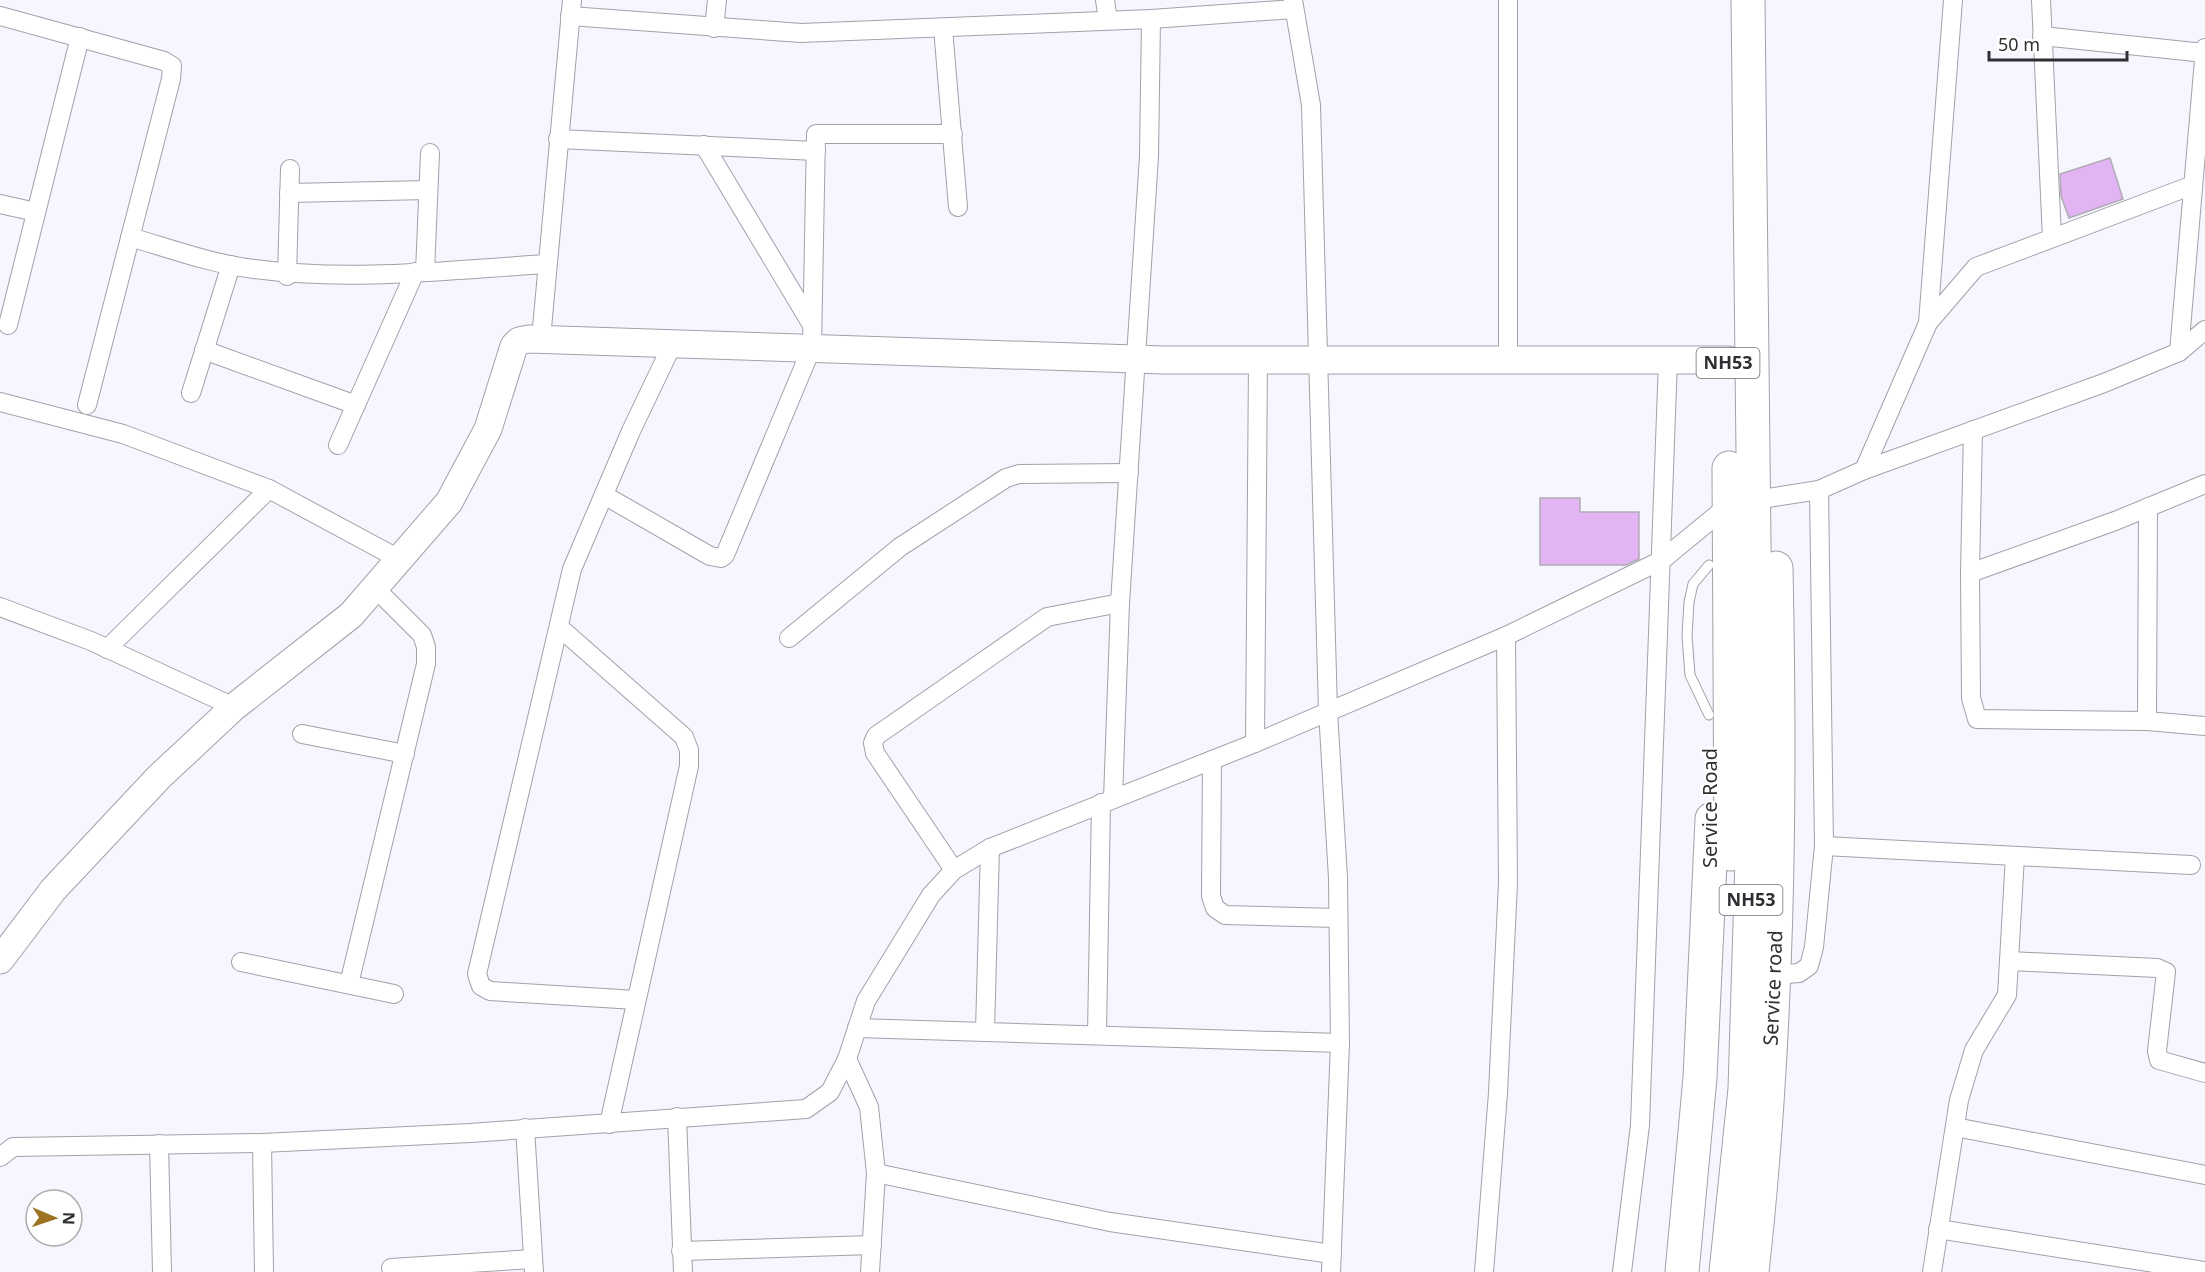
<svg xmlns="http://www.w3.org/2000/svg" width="2205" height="1272" font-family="'Noto Sans',sans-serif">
<rect width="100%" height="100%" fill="#f6f6fe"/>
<g fill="#e2b4f4" stroke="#b1abb4" stroke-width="1.5">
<path d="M2110 158 2123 199 2069 218 2061 196 2060 174Z"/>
<path d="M1540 498H1580V512H1639V559L1626 565H1540Z"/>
</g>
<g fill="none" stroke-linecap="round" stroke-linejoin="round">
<g stroke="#a1a1ab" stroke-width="11">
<path id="lane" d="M1709 715 1690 675 1687 636 1689 602 1693 584 1709 565"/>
</g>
<g stroke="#a1a1ab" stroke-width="20">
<g id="street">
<path d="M1105 0 1108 20"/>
<path d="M1293 0 1311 105 1328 711 1338 878 1340 1043 1331 1272"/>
<path d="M2041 0 2052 238"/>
<path d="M0 16 164 61 172 66 171 79 87 405"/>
<path d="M570 16 801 33 1151 19 1294 9"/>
<path d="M714 28 717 0"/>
<path d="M943 28 958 207"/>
<path d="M2042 36 2205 53"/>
<path d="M558 139 816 151"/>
<path d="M704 145 812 325"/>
<path d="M289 193 428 190"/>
<path d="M0 204 36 212"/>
<path d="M130 237C171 249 212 264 254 269 351 282 450 270 547 264"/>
<path d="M425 272 430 153"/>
<path d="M287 276 290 169"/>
<path d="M1928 323 1976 267 2193 185"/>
<path d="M8 325 80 37"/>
<path d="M541 339 572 0"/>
<path d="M204 350 356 405"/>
<path d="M2179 352 2205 48"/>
<path d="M1508 360V0"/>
<path d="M191 393 231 265"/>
<path d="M0 402 123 434 269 489 399 559"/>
<path d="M338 445 415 272"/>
<path d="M1864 470 1928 323 1953 0"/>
<path d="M2205 484 2115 521 1970 573 1971 698 1977 719 2147 721 2205 726"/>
<path d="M604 495 710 556 721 558 725 555 812 347 816 134H953"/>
<path d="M1970 573 1973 430"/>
<path d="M0 607 91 641 234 707"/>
<path d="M559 627 684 737 689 750V766L609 1124"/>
<path d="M789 638 900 547 1006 478 1019 474 1129 473"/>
<path d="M107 649 269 489"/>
<path d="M2147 721 2148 507"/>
<path d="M302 734 405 754"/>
<path d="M1255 743 1258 360"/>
<path d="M1212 760 1211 896 1215 908 1225 915 1338 918"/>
<path d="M1113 799 1120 603 1149 156 1151 19"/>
<path d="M1824 846 2191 865"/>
<path d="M954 870 875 753 873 743 876 736 1047 617 1120 603"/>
<path d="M2009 961 2157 968 2166 972 2157 1051 2159 1060 2205 1073"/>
<path d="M241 962 394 994"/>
<path d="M1774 975 1799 973 1809 966 1814 947 1824 846 1819 490"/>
<path d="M349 984 426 664V647L422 635 374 587"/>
<path d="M636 1000 490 991 481 986 477 974 572 569 631 431 673 343"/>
<path d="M857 1028 1340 1043"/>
<path d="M985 1031 990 848"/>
<path d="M1097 1034 1101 803"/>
<path d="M847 1059 869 1107 876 1173 870 1272"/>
<path d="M677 1117 683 1272"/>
<path d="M1955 1127 2205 1175"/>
<path d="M525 1128 534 1272"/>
<path d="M262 1143 264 1272"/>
<path d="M159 1144 162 1272"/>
<path d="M0 1157 13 1147 262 1143 470 1133 806 1109 830 1092 847 1059 866 1001 931 895 954 870 990 848 1255 743 1506 636 1662 560 1730 504 1819 490 1864 470 2104 383 2179 352 2205 330"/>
<path d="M876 1173 1110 1222 1332 1254"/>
<path d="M1938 1229 2205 1271"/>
<path d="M681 1251 872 1245"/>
<path d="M391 1268 533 1259"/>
<path d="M1484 1272 1498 1093 1508 883 1506 636"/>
<path d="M1622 1272 1640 1125 1668 360"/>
<path d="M1932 1272 1959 1100 1974 1050 2007 995 2015 856"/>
</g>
</g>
<g stroke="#a1a1ab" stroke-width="29">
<path id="secondary" d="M0 960 53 890 159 777 234 707 351 615 449 502 488 429 514 346 519 341 529 339 1164 360H1728"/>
</g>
<g stroke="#a1a1ab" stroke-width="35">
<g id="highway">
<path d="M1729 468 1731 854"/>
<path d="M1682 1272 1700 1078 1712 819"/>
<path d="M1726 1272 1745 1089 1756 725 1748 0"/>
<path id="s1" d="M1752 1272C1778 1038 1781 803 1776 568"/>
</g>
</g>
<use href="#lane" stroke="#fff" stroke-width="9"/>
<use href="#street" stroke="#fff" stroke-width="18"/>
<use href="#secondary" stroke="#fff" stroke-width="27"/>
<use href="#highway" stroke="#fff" stroke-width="33"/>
</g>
<g text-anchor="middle" stroke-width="4.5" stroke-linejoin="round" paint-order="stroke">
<g fill="#fff" stroke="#6d6d70" stroke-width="1.5">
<rect x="1696.5" y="348" width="63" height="30" rx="4.5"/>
<rect x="1719.5" y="885" width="63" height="30" rx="4.5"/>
</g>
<g font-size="18" font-weight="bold" fill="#2e2f32">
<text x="1728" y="369">NH53</text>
<text x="1751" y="906">NH53</text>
</g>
<g font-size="20" fill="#2e2f32" stroke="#fff">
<text transform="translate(1710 808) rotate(-90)" y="7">Service Road</text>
<text dy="7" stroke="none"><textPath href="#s1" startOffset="285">Service road</textPath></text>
</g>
</g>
<g transform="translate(54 1218) rotate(92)"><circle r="28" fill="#ffffff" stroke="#abacad" stroke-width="1.5"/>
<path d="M0-4.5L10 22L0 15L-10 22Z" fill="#9d7222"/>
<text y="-9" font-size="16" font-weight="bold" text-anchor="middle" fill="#2e2f32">N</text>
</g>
<path d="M1989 51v9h138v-9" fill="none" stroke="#2e2f32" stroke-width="3"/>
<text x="1998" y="51" font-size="18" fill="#2e2f32" stroke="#ffffff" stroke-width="4.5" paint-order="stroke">50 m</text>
</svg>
